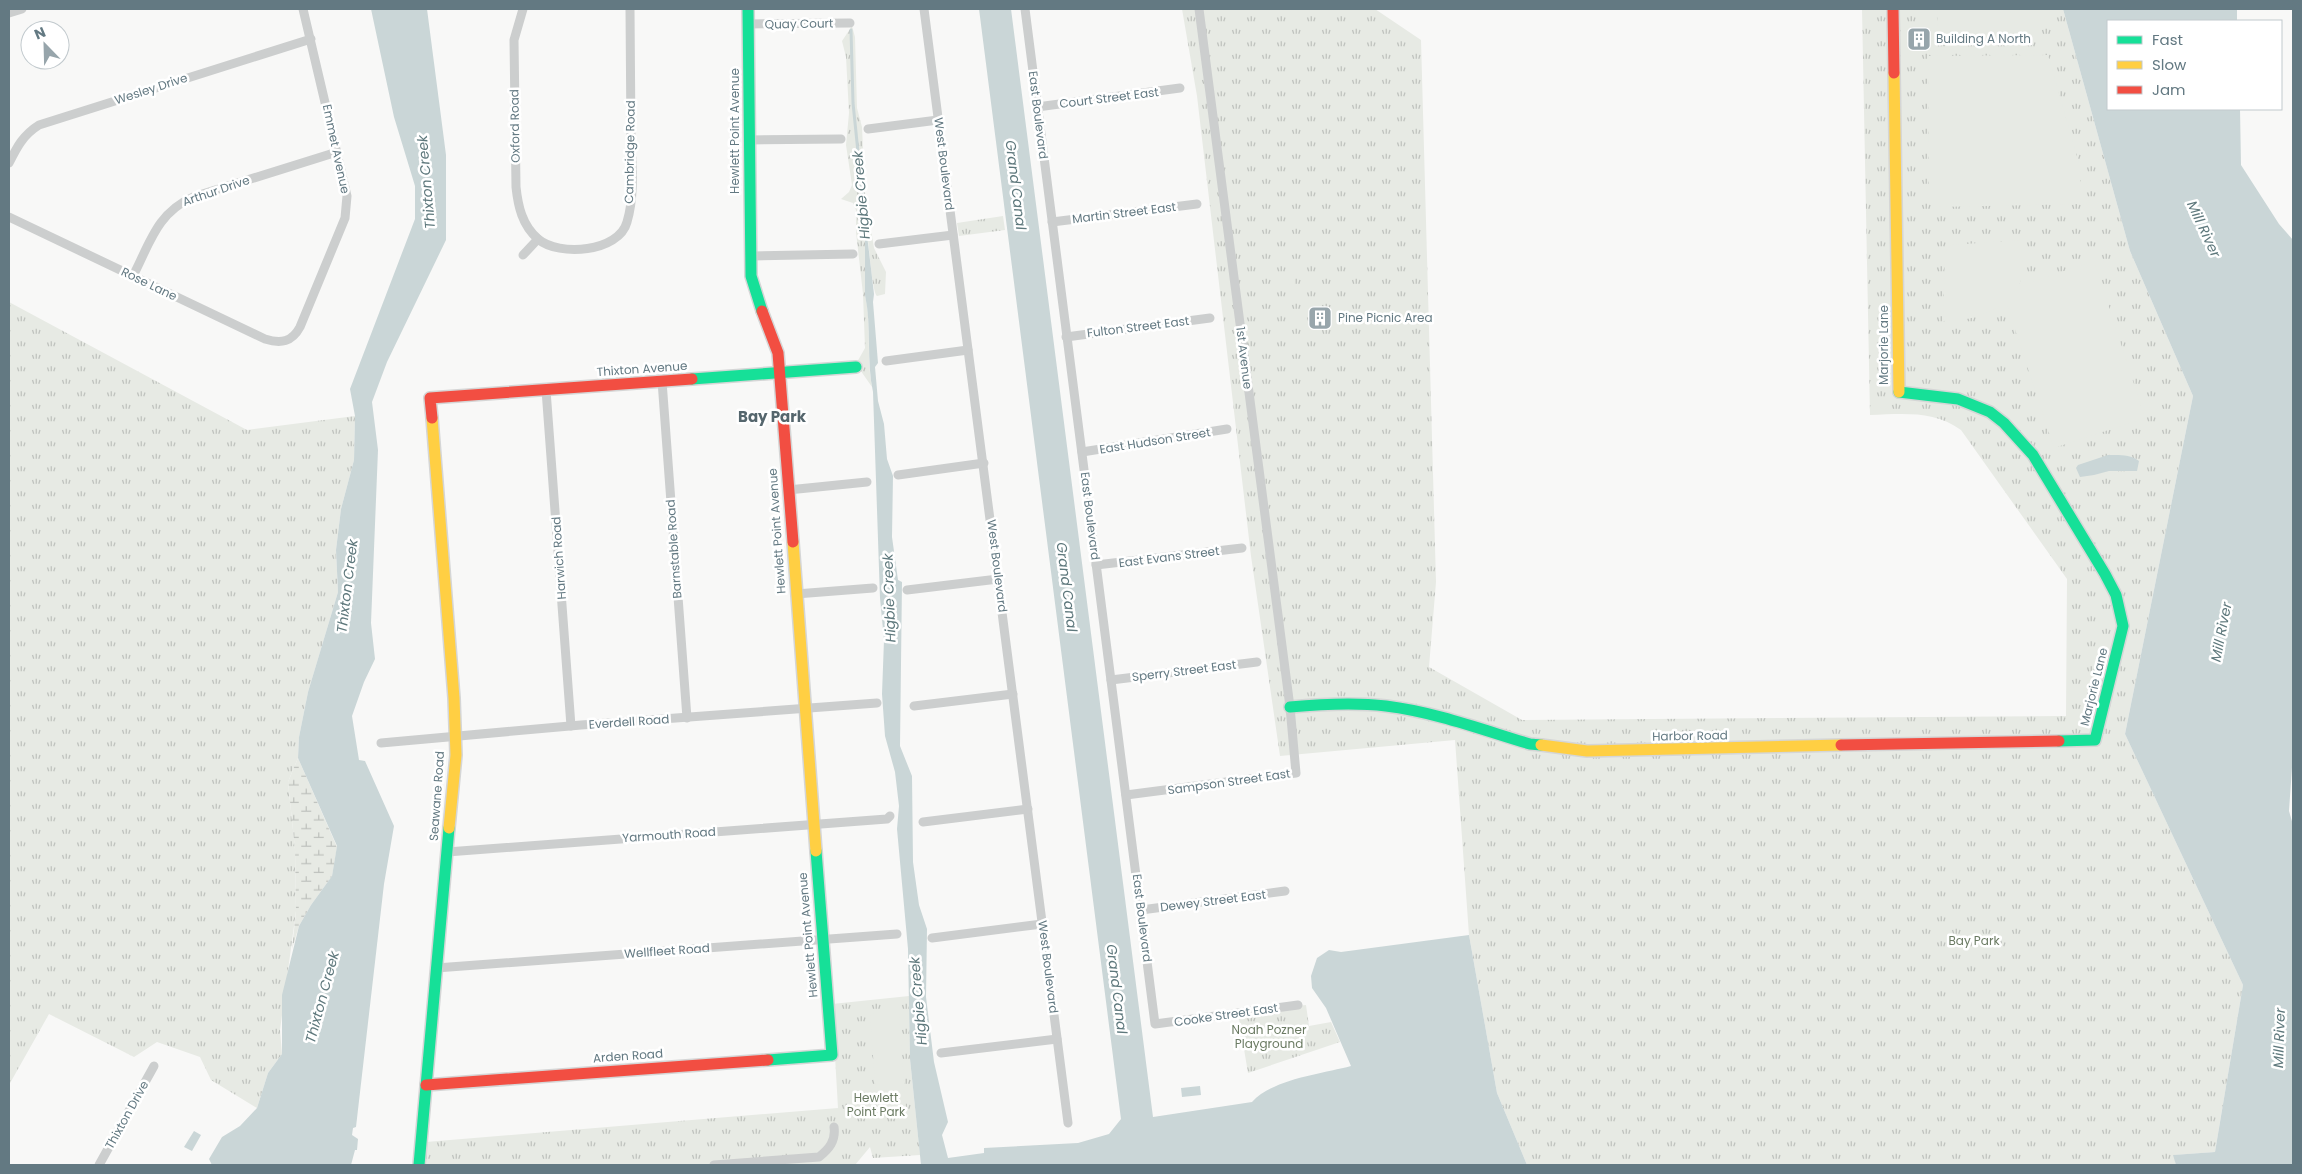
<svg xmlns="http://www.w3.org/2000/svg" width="2302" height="1174" font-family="Poppins,sans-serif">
<defs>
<pattern id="grass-tufts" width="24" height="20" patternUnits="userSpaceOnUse" patternTransform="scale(1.25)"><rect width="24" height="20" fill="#e7eae4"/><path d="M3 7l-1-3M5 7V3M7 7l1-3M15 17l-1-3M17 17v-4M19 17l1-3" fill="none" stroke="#bfc2be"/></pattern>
<pattern id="wetland-marsh" width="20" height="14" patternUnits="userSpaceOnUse" patternTransform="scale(1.25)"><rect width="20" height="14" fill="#e7eae4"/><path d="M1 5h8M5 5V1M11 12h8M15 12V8" fill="none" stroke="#bfc2be"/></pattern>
</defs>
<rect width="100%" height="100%" fill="#f8f8f7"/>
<g fill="url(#grass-tufts)">
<path d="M1182 9H1375L1421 40 1436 582 1429 667 1522 720 2066 716 2067 579 1961 430C1933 410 1903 414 1870 415L1862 9H2063L2130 251 2193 396 2125 734 2243 985 2215 1152 2174 1155 2176 1165H1527L1497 1093 1469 935 1455 740 1280 756 1251 556 1197 96Z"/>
<path d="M852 26 855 37 857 108 862 127 865 193 874 248 886 272 885 294 877 296C871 290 869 235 865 221V295C872 325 866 357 872 387L856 364 865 348 863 294 856 232V210L853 203 841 199 849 192 852 185 846 145 849 113 846 57 842 41Z"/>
<path d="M1003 216 1005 230 959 236 957 223Z"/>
<path d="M9 302 247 430 355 416 354 460 341 509 336 550 338 592 308 692 299 737 298 758 288 782 295 849 296 911 280 1030 282 1054 268 1073 257 1108 211 1080 200 1057 157 1042 134 1057 49 1014 9 1085Z"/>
<path d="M909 996 910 1059 920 1155 873 1158 870 1147 855 1165H425L426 1142 838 1108 832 1004Z"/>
<path d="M1306 1005 1309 1026 1331 1022 1340 1042 1248 1073 1238 1013Z"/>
</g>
<path fill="url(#wetland-marsh)" d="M298 758 337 847 332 876 311 905 299 926 292 949 296 911 295 849 288 782Z"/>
<g fill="#e7eae4">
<path d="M1937 9H2040V36L1938 37Z"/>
<path d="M2048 55 2080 167V204L1936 207 1929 200 1928 56Z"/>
<path d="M2020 240 2024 271 2019 286 2094 261 2145 418 2054 448 2006 302C1981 317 1972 320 1943 321L1945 252 1951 245Z"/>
<path d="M1287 265H1292L1296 292 1290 293Z"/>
<path d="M899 1012 906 1109 877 1111 870 1014Z"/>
</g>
<g fill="#cad6d7">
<path d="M371 9H427L446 155V240L387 362 372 402 378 450 371 623 375 659 364 682 352 716 359 760 365 761 394 826 384 884 356 1127 353 1128 352 1135 358 1139 357 1150H355L351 1165H212L209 1159 222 1137 240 1126 257 1108 268 1073 282 1054V995L299 926 311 905 332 876 337 846 298 758 299 737 308 692 338 592 336 550 341 509 354 460 355 416 350 389 415 219V186L394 117Z"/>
<path d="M979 9H1011L1153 1117 1252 1102C1273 1079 1321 1074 1351 1066L1326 1008 1312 988 1311 976 1317 958 1329 950 1341 952 1469 935 1497 1093 1527 1165H921L910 1059 908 949 897 829 899 806 895 772 885 736 882 694 884 640 880 598 873 392C866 360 872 327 865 295V218L874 294 873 302 878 363 875 367 878 401 884 424 887 459 893 476 892 537 898 580 902 582 900 746 912 776 913 862 919 905 927 929 926 997 934 1062 948 1122 942 1135 948 1158 984 1153V1148L1078 1143 1109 1134 1121 1119Z"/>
<path d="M2063 9H2237V21H2108V109H2240L2241 165 2279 224 2293 240V753L2289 811 2293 825V1165H2176L2173 1155 2215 1152 2243 985 2125 734 2193 396 2130 251Z"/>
<path d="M2108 455C2119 455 2130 454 2139 461L2137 471H2109L2094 475 2080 477 2076 468 2078 465Z"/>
<path d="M1200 1086 1201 1095 1182 1097 1181 1088Z"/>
<path d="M194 1131 201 1135 192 1151 184 1147Z"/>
</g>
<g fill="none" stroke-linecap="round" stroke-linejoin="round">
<path stroke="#cad6d7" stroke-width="3" d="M851 30 853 103 865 221"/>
<g stroke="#d5d6d6" stroke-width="14">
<g id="fast">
<path d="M748 9 751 276 762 311"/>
<path d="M692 379 856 367"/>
<path d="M1899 392 1958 399 1990 412 2004 423 2033 455 2105 574 2116 595 2123 626 2095 740 2059 741"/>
<path d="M1290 707C1322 704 1353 702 1386 706 1435 712 1483 730 1530 744L1541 745"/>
<path d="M768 1060 832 1055 816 851"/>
<path d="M419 1165 449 828"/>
</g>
</g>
<g stroke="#d5d6d6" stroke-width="14">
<g id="slow">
<path d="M1894 73 1899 392"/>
<path d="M432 418 454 698 456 755 449 828"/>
<path d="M793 542 816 851"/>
<path d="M1541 745 1587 751 1841 745"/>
</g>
</g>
<g stroke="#d5d6d6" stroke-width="14">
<g id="jam">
<path d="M1893 9 1894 73"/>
<path d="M762 311 778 353 793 542"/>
<path d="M432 418 430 398 692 379"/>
<path d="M1841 745 2059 741"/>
<path d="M426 1085 768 1060"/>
</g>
</g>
<g stroke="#cccece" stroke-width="9">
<path d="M523 9 514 40 516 187C518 206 522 225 538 239 559 257 619 252 627 222 635 195 632 166 631 138 631 95 630 52 630 9"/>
<path d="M924 9 1068 1123"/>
<path d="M1025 9 1155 1024 1298 1005"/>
<path d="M9 13 22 9"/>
<path d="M748 24 850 23"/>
<path d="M1037 107 1180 88"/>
<path d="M868 129 938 120"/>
<path d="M749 140 841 139"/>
<path d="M9 163C17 147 23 135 39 125L311 39"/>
<path d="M9 217 265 339C281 344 292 342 300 327L345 218 347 196 303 9"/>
<path d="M1052 222 1197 204"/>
<path d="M879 244 953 235"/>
<path d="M523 255 538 239"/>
<path d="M751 256 853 254"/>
<path d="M133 276C150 243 157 213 193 197L337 152"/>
<path d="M1066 337 1210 318"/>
<path d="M886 361 968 350"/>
<path d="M662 381 687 718"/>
<path d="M546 390 571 726"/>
<path d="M1082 452 1227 429"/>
<path d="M898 475 984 463"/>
<path d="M788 490 867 482"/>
<path d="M1096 565 1242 548"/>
<path d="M907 590 998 579"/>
<path d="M796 594 873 588"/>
<path d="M1111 680 1257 662"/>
<path d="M914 706 1013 694"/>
<path d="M381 743 581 725 877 703"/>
<path d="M1126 795 1296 773 1290 707 1199 9"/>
<path d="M923 822 1028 809"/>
<path d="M447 852 887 819 890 816"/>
<path d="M1141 910 1285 891"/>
<path d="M932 938 1042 924"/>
<path d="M436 968 897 934"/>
<path d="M941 1053 1057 1039"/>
<path d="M99 1165 154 1066"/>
<path d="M714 1165 819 1157C829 1149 836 1141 834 1127"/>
</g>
<use href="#fast" stroke="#16e098" stroke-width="11"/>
<use href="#slow" stroke="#ffcf43" stroke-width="11"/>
<use href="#jam" stroke="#f24e42" stroke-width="11"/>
</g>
<defs>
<g id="building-square" transform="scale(1.25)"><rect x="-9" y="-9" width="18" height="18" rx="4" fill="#97a5ab" stroke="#fff"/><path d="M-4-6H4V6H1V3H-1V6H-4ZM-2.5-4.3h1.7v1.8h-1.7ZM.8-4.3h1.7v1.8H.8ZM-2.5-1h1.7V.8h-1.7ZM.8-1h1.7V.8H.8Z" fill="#fff"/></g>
</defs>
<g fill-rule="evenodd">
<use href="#building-square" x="1919" y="39"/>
<use href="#building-square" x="1320" y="318"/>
</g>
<g text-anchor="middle" stroke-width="5" stroke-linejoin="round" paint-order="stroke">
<g font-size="12" fill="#637982" stroke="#fff">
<text transform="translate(799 24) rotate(-1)" y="4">Quay Court</text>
<text transform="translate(151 89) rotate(-18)" y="4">Wesley Drive</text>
<text transform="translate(1109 98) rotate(-7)" y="4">Court Street East</text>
<text transform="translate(1038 115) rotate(83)" y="4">East Boulevard</text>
<text transform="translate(515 126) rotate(-91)" y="4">Oxford Road</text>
<text transform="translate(735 131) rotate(-90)" y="4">Hewlett Point Avenue</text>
<text transform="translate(336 149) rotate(78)" y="4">Emmet Avenue</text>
<text transform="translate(630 152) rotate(-89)" y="4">Cambridge Road</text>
<text transform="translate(944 164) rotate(83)" y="4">West Boulevard</text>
<text transform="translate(216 191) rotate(-19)" y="4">Arthur Drive</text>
<text transform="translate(1124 213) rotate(-7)" y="4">Martin Street East</text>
<text transform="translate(149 284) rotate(26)" y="4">Rose Lane</text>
<text transform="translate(1138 327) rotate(-7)" y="4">Fulton Street East</text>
<text transform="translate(1884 345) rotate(-90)" y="4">Marjorie Lane</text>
<text transform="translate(1244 358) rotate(83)" y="4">1st Avenue</text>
<text transform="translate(642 369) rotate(-4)" y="4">Thixton Avenue</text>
<text transform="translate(1155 441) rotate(-9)" y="4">East Hudson Street</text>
<text transform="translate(1090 516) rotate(83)" y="4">East Boulevard</text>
<text transform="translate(777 531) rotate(-94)" y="4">Hewlett Point Avenue</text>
<text transform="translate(674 549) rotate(-94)" y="4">Barnstable Road</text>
<text transform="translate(1169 557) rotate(-7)" y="4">East Evans Street</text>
<text transform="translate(559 558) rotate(-94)" y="4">Harwich Road</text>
<text transform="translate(997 566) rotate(83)" y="4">West Boulevard</text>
<text transform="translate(1184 671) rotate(-7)" y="4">Sperry Street East</text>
<text transform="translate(2094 687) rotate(-76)" y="4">Marjorie Lane</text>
<text transform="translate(629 722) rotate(-4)" y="4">Everdell Road</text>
<text transform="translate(1690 736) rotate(-1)" y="4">Harbor Road</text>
<text transform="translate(1229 782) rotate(-8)" y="4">Sampson Street East</text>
<text transform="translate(437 796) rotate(-86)" y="4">Seawane Road</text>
<text transform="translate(669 835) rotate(-4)" y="4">Yarmouth Road</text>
<text transform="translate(1213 901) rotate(-7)" y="4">Dewey Street East</text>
<text transform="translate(1142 918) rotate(83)" y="4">East Boulevard</text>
<text transform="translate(808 935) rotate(-95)" y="4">Hewlett Point Avenue</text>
<text transform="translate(667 951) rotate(-4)" y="4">Wellfleet Road</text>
<text transform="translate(1048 967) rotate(83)" y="4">West Boulevard</text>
<text transform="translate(1226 1015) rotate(-8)" y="4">Cooke Street East</text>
<text transform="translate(628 1056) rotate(-4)" y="4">Arden Road</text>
<text transform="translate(127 1115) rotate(-61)" y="4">Thixton Drive</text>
</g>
<g font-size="12" fill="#637982" stroke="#fff" text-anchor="start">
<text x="1936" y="43">Building A North</text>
<text x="1338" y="322">Pine Picnic Area</text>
</g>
<g font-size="12" fill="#6a7a62" stroke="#fff">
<text x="1974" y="945">Bay Park</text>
<text x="1269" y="1034">Noah Pozner<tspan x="1269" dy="14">Playground</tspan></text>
<text x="876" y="1102">Hewlett<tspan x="876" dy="14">Point Park</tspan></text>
</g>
<g font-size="14" font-style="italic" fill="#5e787c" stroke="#fff">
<text transform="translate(426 182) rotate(-95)" y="5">Thixton Creek</text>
<text transform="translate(1016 185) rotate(83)" y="5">Grand Canal</text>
<text transform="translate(861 195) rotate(-95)" y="5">Higbie Creek</text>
<text transform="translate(2204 229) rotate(65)" y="5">Mill River</text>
<text transform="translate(347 586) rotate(-83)" y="5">Thixton Creek</text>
<text transform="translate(1067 587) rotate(83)" y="5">Grand Canal</text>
<text transform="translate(889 598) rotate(-92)" y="5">Higbie Creek</text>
<text transform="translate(2221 632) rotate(-79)" y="5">Mill River</text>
<text transform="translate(1117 989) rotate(83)" y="5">Grand Canal</text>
<text transform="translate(322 997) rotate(-75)" y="5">Thixton Creek</text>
<text transform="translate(918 1001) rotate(-95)" y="5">Higbie Creek</text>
<text transform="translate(2279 1038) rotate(-88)" y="5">Mill River</text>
</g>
<g font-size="15" font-weight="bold" fill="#55666d" stroke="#fff">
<text x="772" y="422">Bay Park</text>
</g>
</g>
<rect width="2302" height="1174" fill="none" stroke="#637982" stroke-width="20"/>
<rect x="2107" y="20" width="175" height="90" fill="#ffffff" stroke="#c1c9cd"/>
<rect x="2117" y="36" width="25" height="8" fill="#16e098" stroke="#c1c9cd"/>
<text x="2152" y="45" font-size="15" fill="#637982">Fast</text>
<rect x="2117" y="61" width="25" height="8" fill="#ffcf43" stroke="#c1c9cd"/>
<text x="2152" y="70" font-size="15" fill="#637982">Slow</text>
<rect x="2117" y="86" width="25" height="8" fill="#f24e42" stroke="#c1c9cd"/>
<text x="2152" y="95" font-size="15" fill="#637982">Jam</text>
<g transform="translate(45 45) rotate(337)"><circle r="24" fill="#ffffff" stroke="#c1c9cd"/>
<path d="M0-4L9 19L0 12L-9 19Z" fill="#97a5ab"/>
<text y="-8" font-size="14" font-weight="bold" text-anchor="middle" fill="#637982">N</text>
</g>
</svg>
